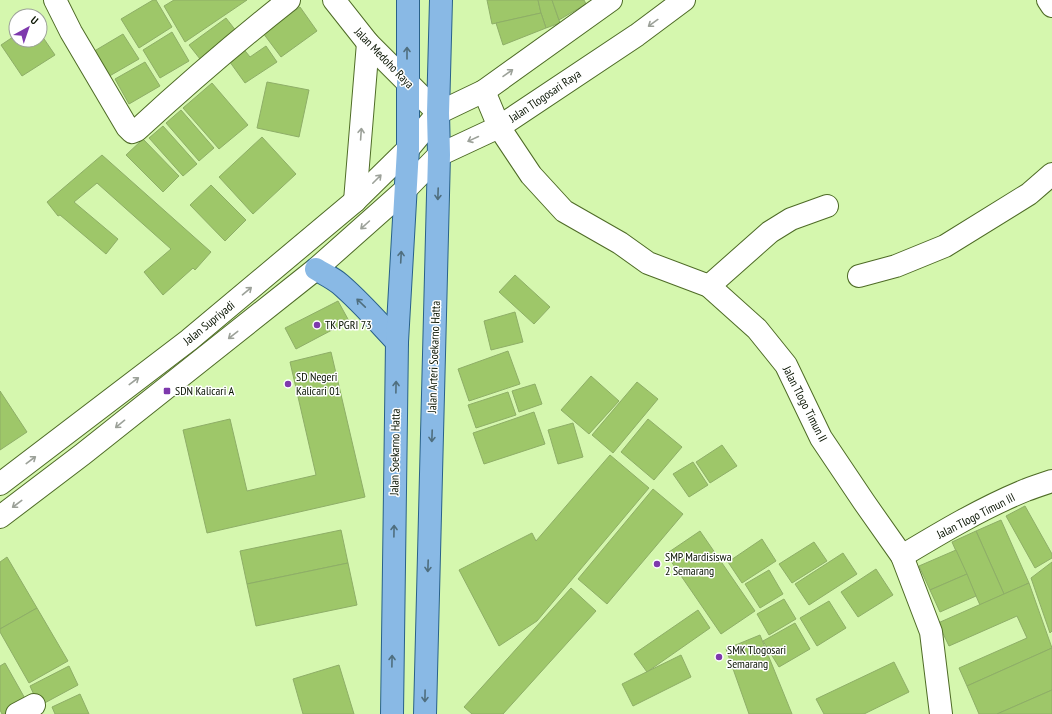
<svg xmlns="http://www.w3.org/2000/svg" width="1052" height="714" font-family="'PT Sans Narrow',sans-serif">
<rect width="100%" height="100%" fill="#d5f7ae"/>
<g fill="#9ec769" stroke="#8eae67">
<path d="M153 0H156L172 27 139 48 121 19Z"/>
<path d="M174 0H247L185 42 164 6Z"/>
<path d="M487 0H538L541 13 492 24Z"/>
<path d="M538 0H552L560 23 546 28 541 13Z"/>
<path d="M552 0H584L586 4 559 20Z"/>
<path d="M300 7 317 31 281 57 263 33Z"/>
<path d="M541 13 546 28 503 45 496 23Z"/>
<path d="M226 18 240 36 204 64 189 45Z"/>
<path d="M172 32 189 61 160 78 143 50Z"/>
<path d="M40 33 55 55 22 76 1 45 16 35V40H40Z"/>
<path d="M123 34 139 59 106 78 91 53Z"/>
<path d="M266 46 277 62 245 83 227 58 242 47 250 57Z"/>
<path d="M145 62 160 86 129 104 115 79Z"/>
<path d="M267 82 309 90 299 137 257 128Z"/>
<path d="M212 83 248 125 219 149 183 108Z"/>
<path d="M181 110 214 148 199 161 166 123Z"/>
<path d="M163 126 197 164 183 176 149 138Z"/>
<path d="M262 137 296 174 253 214 219 177Z"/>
<path d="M143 139 179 176 163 192 126 155Z"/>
<path d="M102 155 211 252 195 270 193 268 163 295 144 272 171 249 97 183 74 202 118 239 106 254 60 215 58 216 47 202Z"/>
<path d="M211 185 246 220 225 241 190 205Z"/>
<path d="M515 275 550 307 534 324 499 292Z"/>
<path d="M338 301 349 321 296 349 285 328Z"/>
<path d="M515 312 523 342 491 350 484 321Z"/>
<path d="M508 351 520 384 469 401 458 369Z"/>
<path d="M331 352 365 497 207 533 183 430 230 419 247 491 316 475 290 362Z"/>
<path d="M591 376 619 401 589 434 561 410Z"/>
<path d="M637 382 658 399 613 453 592 435Z"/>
<path d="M535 384 542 404 519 412 512 391Z"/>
<path d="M0 391 27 432 0 450Z"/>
<path d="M508 392 516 415 476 428 468 405Z"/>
<path d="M534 412 545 444 484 464 473 433Z"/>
<path d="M648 419 682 447 654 480 621 452Z"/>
<path d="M573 423 583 457 558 464 548 430Z"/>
<path d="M722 445 737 466 710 483 696 462Z"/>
<path d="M610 455 649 488 537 621 499 646 459 570 532 533 536 541Z"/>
<path d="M693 462 708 485 689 497 673 474Z"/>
<path d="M653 489 683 514 607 604 578 579Z"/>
<path d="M1025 506 1052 554V558L1035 568 1006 516Z"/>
<path d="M1001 520 1029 583 1004 594 976 531Z"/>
<path d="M341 530 348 563 247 584 240 551Z"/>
<path d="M700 531 755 611 721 634 666 554Z"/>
<path d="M976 531 1004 594 980 605 952 542Z"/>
<path d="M762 539 776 561 742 583 728 562Z"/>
<path d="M814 542 827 561 792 583 779 564Z"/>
<path d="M956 550 967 574 930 590 919 566Z"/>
<path d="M843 553 857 574 809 605 795 584Z"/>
<path d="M7 557 37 608 0 629V562Z"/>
<path d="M1052 562V631L1050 633 1031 578Z"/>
<path d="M348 563 357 605 256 626 247 584Z"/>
<path d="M876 569 893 595 858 617 841 592Z"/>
<path d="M769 570 783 594 760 608 745 584Z"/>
<path d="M967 574 976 596 940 612 930 590Z"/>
<path d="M1029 583 1052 648 967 686 959 668 1027 638 1017 616 949 646 938 623Z"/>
<path d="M571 588 596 611 503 714H472L464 707Z"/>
<path d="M784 599 796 619 769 635 757 614Z"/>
<path d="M829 601 846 628 817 646 800 618Z"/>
<path d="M37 608 68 661 29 683 0 632V629Z"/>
<path d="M698 610 710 628 647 672 634 654Z"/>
<path d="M795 623 810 649 779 667 763 641Z"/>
<path d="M760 635 792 714H749L726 649Z"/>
<path d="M1052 648V690L997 714H979L967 686Z"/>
<path d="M681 655 691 677 633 706 622 684Z"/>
<path d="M894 662 909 692 864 714H824L816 699Z"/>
<path d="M5 663 27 702 5 714H2L0 710V666Z"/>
<path d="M339 665 354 714H303L293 679Z"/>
<path d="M69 666 78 685 39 706 30 686Z"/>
<path d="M1052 690V714H997Z"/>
<path d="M80 694 89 714H55L52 707Z"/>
</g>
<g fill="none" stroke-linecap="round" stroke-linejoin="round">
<g stroke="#4e6b26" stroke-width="24">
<g id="minor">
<path d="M55 0 71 32 127 127 132 132 137 130C186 85 237 41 289 0"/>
<path d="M1048 0 1052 6"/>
<path d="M484 91 499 127 531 175 564 211 620 243 648 263 709 286 757 329 786 365 821 438 864 502 902 556 931 632 941 714"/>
<path d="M859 276 896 266 945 246 1029 194 1052 174"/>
<path d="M709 286 770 232 791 219 827 206"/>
<path d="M902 556C942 532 982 508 1026 490 1034 487 1043 484 1052 481"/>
<path d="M17 714 34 705"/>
</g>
</g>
<g stroke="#4e6b26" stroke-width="24">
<g id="tertiary">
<path d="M334 0 368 43 438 113"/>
<path d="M355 201 368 43"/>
<path d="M0 484 189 340 355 201 408 149 438 113 484 91 611 0"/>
<path d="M0 517 83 454 316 269 405 190 439 155 499 127 637 35 684 0"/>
</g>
</g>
<g stroke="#296189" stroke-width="24">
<g id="primary">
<path d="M316 269C324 274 333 278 340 284 361 302 378 322 397 342"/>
<path d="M392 714 397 342 408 149V0"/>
<path d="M425 714 439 155 438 113 441 0"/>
</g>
</g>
<use href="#minor" stroke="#fff" stroke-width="22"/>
<use href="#tertiary" stroke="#fff" stroke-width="22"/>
<use href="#primary" stroke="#89b9e5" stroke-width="22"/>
</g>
<defs><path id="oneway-shaft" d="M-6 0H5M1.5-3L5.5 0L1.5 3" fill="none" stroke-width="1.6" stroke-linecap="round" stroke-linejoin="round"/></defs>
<g stroke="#9ca199">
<use href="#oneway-shaft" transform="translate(653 23) rotate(144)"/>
<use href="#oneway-shaft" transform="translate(508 73) rotate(-35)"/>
<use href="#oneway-shaft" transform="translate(361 134) rotate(-86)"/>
<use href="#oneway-shaft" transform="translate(473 139) rotate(155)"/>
<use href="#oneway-shaft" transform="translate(377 179) rotate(-45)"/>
<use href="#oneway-shaft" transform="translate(365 225) rotate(138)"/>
<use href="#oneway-shaft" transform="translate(247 291) rotate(-40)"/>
<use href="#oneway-shaft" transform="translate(233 335) rotate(142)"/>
<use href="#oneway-shaft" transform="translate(134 381) rotate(-37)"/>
<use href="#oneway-shaft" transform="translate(120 424) rotate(141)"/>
<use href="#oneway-shaft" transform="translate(31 460) rotate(-37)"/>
<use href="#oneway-shaft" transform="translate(17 504) rotate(143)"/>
</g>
<g stroke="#4f6e7e">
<use href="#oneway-shaft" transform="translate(407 53) rotate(-90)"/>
<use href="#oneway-shaft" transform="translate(438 194) rotate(92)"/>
<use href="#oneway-shaft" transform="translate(401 257) rotate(-87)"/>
<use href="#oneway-shaft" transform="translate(361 303) rotate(-136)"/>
<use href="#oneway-shaft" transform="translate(396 387) rotate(-89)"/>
<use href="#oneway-shaft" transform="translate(432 436) rotate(92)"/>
<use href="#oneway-shaft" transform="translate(394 531) rotate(-89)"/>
<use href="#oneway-shaft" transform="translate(428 566) rotate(92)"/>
<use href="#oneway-shaft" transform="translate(392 661) rotate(-89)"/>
<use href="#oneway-shaft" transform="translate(425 696) rotate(91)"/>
</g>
<g fill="#7e39ad" stroke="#fff" stroke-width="1.5">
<circle cx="317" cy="325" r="4"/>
<circle cx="288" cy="384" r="4"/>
<rect x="163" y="387" width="8" height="8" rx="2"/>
<circle cx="657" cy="564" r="4"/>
<circle cx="719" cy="657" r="4"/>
</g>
<g text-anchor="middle" stroke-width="3" stroke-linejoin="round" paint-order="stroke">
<g font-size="12" fill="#081300" stroke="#fff">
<text transform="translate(384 58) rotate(46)" y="4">Jalan Medoho Raya</text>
<text transform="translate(545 96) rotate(-34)" y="4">Jalan Tlogosari Raya</text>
<text transform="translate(209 323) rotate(-39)" y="4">Jalan Supriyadi</text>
<text transform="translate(434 357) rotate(-88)" y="4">Jalan Arteri Soekarno Hatta</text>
<text transform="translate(805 404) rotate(63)" y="4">Jalan Tlogo Timun II</text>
<text transform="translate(395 452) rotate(-89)" y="4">Jalan Soekarno Hatta</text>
<text transform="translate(976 516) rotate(-27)" y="4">Jalan Tlogo Timun III</text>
</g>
<g font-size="12" fill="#081300" stroke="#fff" text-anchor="start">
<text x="325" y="329">TK PGRI 73</text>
<text x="296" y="381">SD Negeri<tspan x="296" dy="14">Kalicari 01</tspan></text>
<text x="175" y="395">SDN Kalicari A</text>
<text x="665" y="561">SMP Mardisiswa<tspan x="665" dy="14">2 Semarang</tspan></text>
<text x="727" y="654">SMK Tlogosari<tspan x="727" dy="14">Semarang</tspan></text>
</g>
</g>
<g transform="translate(28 28) rotate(40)"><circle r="19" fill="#ffffff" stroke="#9ca199"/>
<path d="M0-3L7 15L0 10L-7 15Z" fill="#7e39ad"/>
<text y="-6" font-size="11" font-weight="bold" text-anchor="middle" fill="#081300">U</text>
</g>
</svg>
